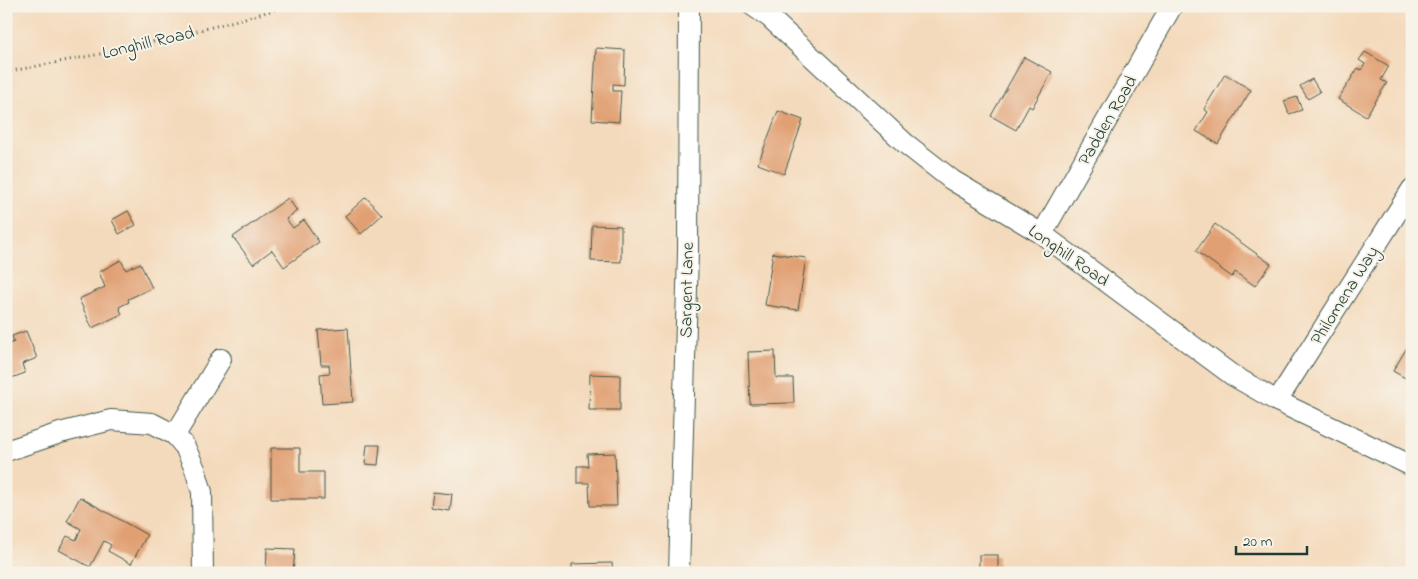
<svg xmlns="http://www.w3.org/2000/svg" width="1418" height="579" font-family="'Indie Flower',sans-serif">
<rect width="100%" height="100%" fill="#f7f3e8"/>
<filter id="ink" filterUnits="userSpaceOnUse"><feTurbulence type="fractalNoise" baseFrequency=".02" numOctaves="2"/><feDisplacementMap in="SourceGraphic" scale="10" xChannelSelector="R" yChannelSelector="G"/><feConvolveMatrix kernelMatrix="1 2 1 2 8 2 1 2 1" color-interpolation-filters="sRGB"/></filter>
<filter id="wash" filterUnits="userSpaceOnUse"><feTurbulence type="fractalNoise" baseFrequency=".0096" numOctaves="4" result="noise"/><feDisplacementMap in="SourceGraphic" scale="20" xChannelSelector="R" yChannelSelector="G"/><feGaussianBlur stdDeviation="1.12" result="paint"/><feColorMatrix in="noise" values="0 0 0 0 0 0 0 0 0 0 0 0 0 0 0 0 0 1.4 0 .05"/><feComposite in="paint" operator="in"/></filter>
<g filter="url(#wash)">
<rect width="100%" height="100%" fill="#f4dabc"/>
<g id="blocks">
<g fill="#e1a073">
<path d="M596 48 625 50 624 85 613 84V91H621L619 122 592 120Z"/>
<path d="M1365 52 1389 66 1381 80 1387 83 1366 116 1338 99 1358 68 1361 70 1365 64 1359 60Z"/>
<path d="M1024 57 1052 72 1032 108 1029 106 1016 130 991 116Z"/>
<path d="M1225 74 1251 90 1218 144 1196 131 1208 112 1204 109Z"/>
<path d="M1312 79 1320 92 1308 99 1300 86Z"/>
<path d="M1297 97 1302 110 1289 114 1284 101Z"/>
<path d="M778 111 803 120 784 174 758 164Z"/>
<path d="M366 197 382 215 361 234 345 216Z"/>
<path d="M288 198 297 211 286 219 293 228 304 220 319 242 284 267 272 250 253 264 233 237Z"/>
<path d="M128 211 136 225 119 234 112 220Z"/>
<path d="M1215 224 1271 264 1255 286 1235 272 1232 277 1196 251Z"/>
<path d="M592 225 621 226V262L591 261Z"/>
<path d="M773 253 806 258 798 310 765 305Z"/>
<path d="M121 260 126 270 140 263 152 288 128 299 129 302 119 307 122 314 92 328 79 299 105 287 99 272Z"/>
<path d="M348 328 353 402 322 404 320 374 330 373 329 365H321L318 330Z"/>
<path d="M26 331 37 358 22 364 25 373 6 380V345L14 342 12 336Z"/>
<path d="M1412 339V382L1393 371Z"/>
<path d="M775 351 776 378H793L794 403 750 404 748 352Z"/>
<path d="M590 374 620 375V410H589Z"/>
<path d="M367 445H380L378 465 365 464Z"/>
<path d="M271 448H300V472H324V499H271Z"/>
<path d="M615 453 617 506H590L589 483H577V466H588L587 454Z"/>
<path d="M433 492 452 494 450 511 431 508Z"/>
<path d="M80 497 147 535 131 564 108 551 111 545 104 541 90 567 59 550 67 536 76 540 81 529 67 521Z"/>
<path d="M267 548 295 549 293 573H266Z"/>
<rect x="979" y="555" width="19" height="18"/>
<path d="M612 563 613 573H572V564Z"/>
</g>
</g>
</g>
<g filter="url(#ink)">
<use href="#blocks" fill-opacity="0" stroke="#3f5548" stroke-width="1"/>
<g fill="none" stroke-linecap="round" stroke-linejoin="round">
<g stroke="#3f5548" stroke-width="22">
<g id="minor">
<path d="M753 6 769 17 906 144 952 180 1042 234 1232 375 1277 401 1412 466"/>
<path d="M1042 234 1172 6"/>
<path d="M1277 401 1412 189"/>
<path d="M175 435 221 359"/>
<path d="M6 451 60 433 111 420 152 423 175 435 185 447 195 469 202 492 203 573"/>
<path d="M679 573 688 252 689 6"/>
</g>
</g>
<path stroke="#3f5548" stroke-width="3" stroke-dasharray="1 4" stroke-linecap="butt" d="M6 72 116 51 216 26 288 6"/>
<use href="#minor" stroke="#fff" stroke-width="20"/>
</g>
</g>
<g text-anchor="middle" stroke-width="4" stroke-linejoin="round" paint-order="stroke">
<g font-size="18" fill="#1f3d34" stroke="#f7f3e8">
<text transform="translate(148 42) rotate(-13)" y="6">Longhill Road</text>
<text transform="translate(1107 120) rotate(-60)" y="6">Padden Road</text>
<text transform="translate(1069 255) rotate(35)" y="6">Longhill Road</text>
<text transform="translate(686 290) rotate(-89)" y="6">Sargent Lane</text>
<text transform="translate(1344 295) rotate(-58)" y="6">Philomena Way</text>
</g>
</g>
<rect width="1418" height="579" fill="none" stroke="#f7f3e8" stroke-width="25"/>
<path d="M1236 546v8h71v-8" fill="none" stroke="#1f3d34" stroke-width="2.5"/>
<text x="1243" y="546" font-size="15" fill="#1f3d34" stroke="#f7f3e8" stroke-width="4" paint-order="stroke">20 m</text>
</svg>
